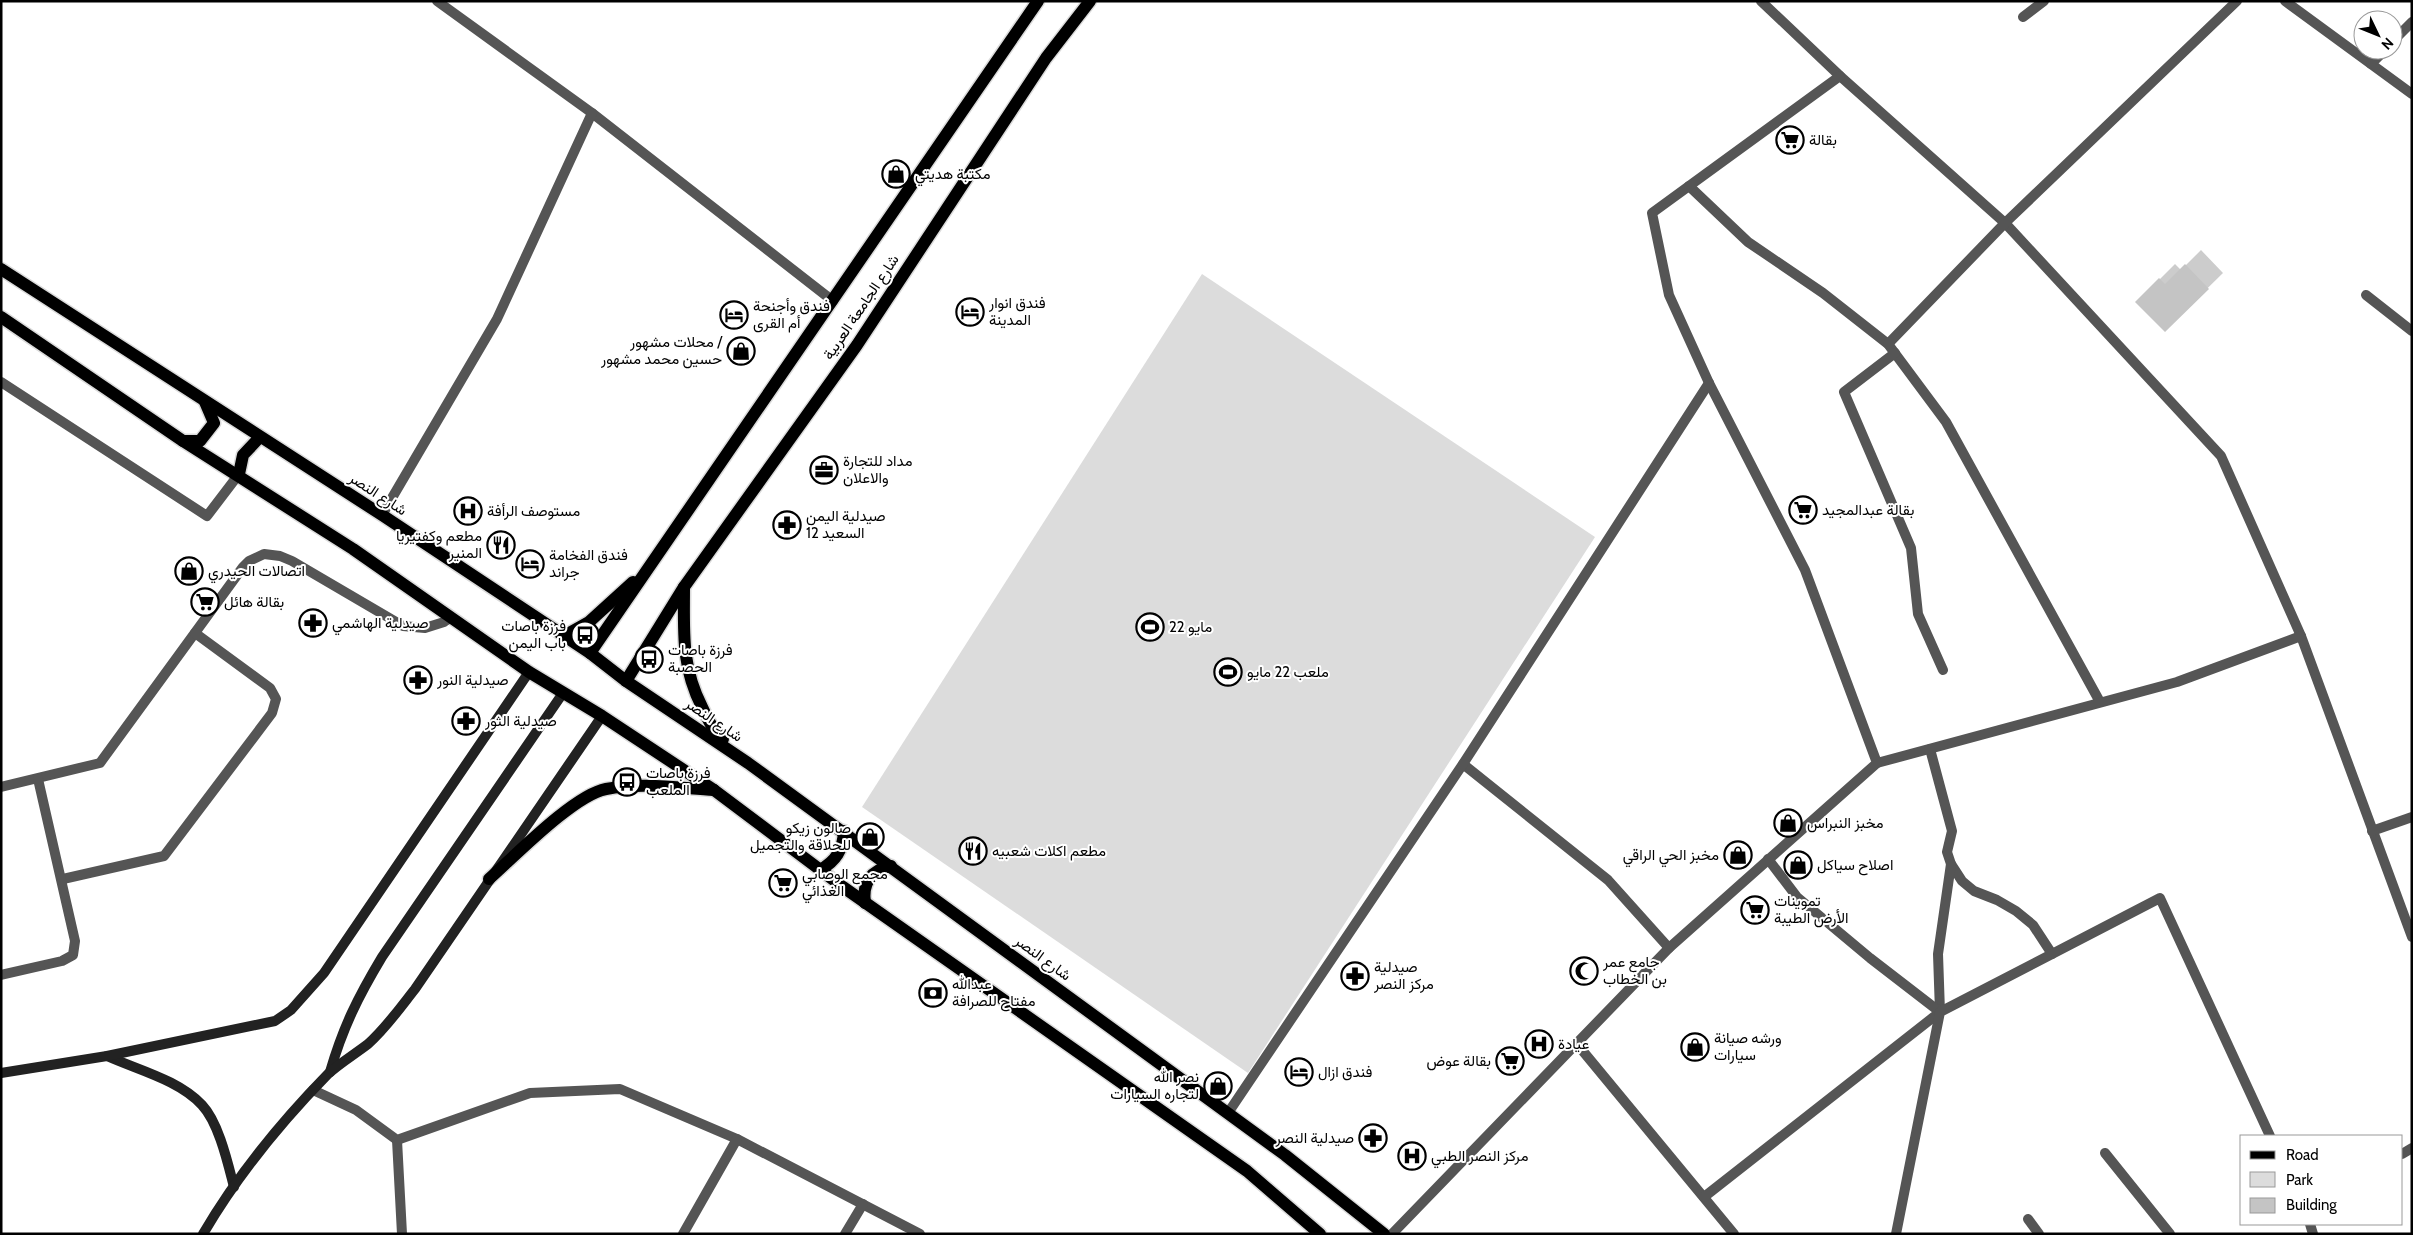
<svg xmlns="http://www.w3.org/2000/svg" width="2413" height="1235" font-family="Cabin,Vazirmatn,sans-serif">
<rect width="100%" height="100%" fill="#fff"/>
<path fill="#dcdcdc" d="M1202 274 1595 537 1248 1073 862 807Z"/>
<path fill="#0003" d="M2201 250 2223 273 2165 330 2137 302 2175 264 2181 270Z"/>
<path fill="#c4c4c4" d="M2185 264 2209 289 2165 332 2135 302 2159 278 2165 284Z"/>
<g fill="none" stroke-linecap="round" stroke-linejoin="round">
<g stroke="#dbdbdb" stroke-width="15">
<g id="primary">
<path d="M1 269 382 515 590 653 626 681 748 763 1285 1155 1384 1234"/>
<path d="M1 317 183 441 353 549 529 672 602 716 714 790 843 887 1247 1171 1320 1234"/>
<path d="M183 441H200L214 423 205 402"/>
<path d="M239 474 243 455 259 438"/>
<path d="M684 587C684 632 681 666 702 707 708 720 713 730 723 739"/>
<path d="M564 636 589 622 633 582"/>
<path d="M590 653 1038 1"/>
<path d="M626 681 684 587 857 345 1046 58 1090 1"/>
<path d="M820 870C836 861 843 850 844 831"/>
<path d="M489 879C515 856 574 795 606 789 641 782 679 788 714 790"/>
<path d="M865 903C862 883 871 870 891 866"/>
</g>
</g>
<g stroke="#555" stroke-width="10">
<path d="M437 1 592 113 833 301"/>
<path d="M1761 1 1840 76 2005 223 2221 456 2301 636 2412 937"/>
<path d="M2285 1 2412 94"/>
<path d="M2023 17 2044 1"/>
<path d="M2393 41 2412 22"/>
<path d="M2371 64 2385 50"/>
<path d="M1689 186 1748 242 1823 293 1888 344 1946 422 2100 702"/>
<path d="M2366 295 2412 331"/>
<path d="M1888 344 2005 223 2237 1"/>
<path d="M1895 353 1844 392 1911 548 1918 614 1943 670"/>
<path d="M1 382 207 516 239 474"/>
<path d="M382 515 497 319 592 113"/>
<path d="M1930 749 1952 831 1947 852 1951 864 1962 881 1974 891 1997 900 2016 911 2033 925 2052 954"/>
<path d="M1877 763 2177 682 2301 636"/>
<path d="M1463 764 1608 880 1669 948"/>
<path d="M1 787 100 763 243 567 249 561 264 554 280 556 292 561 403 626 425 628 444 622 451 617"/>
<path d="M2372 831 2412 817"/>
<path d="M63 879 164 856 272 713 276 699 270 688 195 633"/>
<path d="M1 975 62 961 73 955 75 941 38 779"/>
<path d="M1940 1012 1938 954 1951 864"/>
<path d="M1577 1044 1734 1234"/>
<path d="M313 1090 356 1110 397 1140 530 1093 620 1089 737 1139 920 1234"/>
<path d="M1228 1113 1463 764 1709 383"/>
<path d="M397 1140 402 1234"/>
<path d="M2105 1153 2170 1234"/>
<path d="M2402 1154 2412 1148"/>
<path d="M1704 1197 1940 1012 1870 958 1797 897 1768 859"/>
<path d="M2028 1219 2039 1234"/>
<path d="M2310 1224 2313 1234"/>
<path d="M683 1234 737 1139"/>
<path d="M845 1234 863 1204"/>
<path d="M1392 1234 1669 948 1877 763 1805 570 1709 383 1669 295 1652 213 1840 76"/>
<path d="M1896 1234 1940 1012 2160 898 2270 1136"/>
</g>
<g stroke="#222" stroke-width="10">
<path d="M107 1056C138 1070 179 1080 202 1105 219 1123 228 1164 234 1187"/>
<path d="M330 1072C343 1027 358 997 382 957L563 693"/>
<path d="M1 1073 107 1056 275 1021 291 1010 324 973 529 672"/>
<path d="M203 1234C237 1176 281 1122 328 1074 340 1063 355 1054 368 1044 386 1028 400 1008 415 989L602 716"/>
</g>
<use href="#primary" stroke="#000" stroke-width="12"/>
</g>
<defs>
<g id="supermarket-ring" transform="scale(1.4375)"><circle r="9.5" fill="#fff" stroke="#000" stroke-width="1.5"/><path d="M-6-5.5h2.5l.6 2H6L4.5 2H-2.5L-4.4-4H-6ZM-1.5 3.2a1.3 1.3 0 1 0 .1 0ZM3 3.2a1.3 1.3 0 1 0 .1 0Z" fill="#000"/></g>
<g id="shop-ring" transform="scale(1.4375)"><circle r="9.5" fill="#fff" stroke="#000" stroke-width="1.5"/><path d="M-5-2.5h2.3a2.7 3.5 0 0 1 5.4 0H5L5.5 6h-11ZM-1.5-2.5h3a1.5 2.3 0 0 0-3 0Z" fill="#000"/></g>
<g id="hotel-ring" transform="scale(1.4375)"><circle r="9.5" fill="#fff" stroke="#000" stroke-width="1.5"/><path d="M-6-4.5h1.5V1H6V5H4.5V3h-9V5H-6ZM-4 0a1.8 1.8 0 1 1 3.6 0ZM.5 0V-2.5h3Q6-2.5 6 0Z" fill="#000"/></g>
<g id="office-ring" transform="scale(1.4375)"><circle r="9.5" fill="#fff" stroke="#000" stroke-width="1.5"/><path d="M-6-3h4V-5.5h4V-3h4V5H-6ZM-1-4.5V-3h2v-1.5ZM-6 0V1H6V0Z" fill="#000"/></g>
<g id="hospital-ring" transform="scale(1.4375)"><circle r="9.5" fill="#fff" stroke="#000" stroke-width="1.5"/><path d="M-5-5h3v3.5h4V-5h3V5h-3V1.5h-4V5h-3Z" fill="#000"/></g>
<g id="pharmacy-ring" transform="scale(1.4375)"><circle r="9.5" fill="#fff" stroke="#000" stroke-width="1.5"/><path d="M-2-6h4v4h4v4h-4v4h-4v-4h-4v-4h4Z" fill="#000"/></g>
<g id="restaurant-ring" transform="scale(1.4375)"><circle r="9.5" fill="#fff" stroke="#000" stroke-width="1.5"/><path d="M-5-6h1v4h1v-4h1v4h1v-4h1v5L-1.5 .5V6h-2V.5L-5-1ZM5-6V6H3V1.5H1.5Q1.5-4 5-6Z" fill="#000"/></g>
<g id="stadium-ring" transform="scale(1.4375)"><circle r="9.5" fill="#fff" stroke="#000" stroke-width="1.5"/><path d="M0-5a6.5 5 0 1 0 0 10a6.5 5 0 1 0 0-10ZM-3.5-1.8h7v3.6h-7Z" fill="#000"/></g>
<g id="bus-ring" transform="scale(1.4375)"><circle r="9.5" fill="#fff" stroke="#000" stroke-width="1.5"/><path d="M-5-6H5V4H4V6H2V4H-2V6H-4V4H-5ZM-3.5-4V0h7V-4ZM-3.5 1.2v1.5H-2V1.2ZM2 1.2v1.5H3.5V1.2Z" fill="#000"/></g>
<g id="mosque-ring" transform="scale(1.4375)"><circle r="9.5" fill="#fff" stroke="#000" stroke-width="1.5"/><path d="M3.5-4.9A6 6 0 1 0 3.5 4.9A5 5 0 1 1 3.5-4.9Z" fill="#000"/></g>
<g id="bank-ring" transform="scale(1.4375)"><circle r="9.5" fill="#fff" stroke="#000" stroke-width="1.5"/><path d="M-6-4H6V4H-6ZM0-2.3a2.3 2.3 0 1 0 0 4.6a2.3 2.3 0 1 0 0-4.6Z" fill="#000"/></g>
</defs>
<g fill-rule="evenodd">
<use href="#supermarket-ring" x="1790" y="140"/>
<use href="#shop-ring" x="896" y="174"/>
<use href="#hotel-ring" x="970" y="312"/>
<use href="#hotel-ring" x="734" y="315"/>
<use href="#shop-ring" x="741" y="351"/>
<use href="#office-ring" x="824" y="470"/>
<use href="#supermarket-ring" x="1803" y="510"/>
<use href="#hospital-ring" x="468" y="511"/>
<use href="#pharmacy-ring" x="787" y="525"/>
<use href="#restaurant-ring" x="501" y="545"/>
<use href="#hotel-ring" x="530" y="564"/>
<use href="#shop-ring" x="189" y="571"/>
<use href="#supermarket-ring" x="205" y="602"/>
<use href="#pharmacy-ring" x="313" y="623"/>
<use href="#stadium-ring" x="1150" y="627"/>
<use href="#bus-ring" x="585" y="635"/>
<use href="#bus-ring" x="649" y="659"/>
<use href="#stadium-ring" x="1228" y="672"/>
<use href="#pharmacy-ring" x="418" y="680"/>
<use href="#pharmacy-ring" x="466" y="721"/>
<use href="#bus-ring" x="627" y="782"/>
<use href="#shop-ring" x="1788" y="823"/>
<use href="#shop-ring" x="870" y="837"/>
<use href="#restaurant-ring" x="973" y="851"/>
<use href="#shop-ring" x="1738" y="855"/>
<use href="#shop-ring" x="1798" y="865"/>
<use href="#supermarket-ring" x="783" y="883"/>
<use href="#supermarket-ring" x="1755" y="910"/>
<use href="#mosque-ring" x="1584" y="971"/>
<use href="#pharmacy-ring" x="1355" y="976"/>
<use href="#bank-ring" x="933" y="993"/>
<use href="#hospital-ring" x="1539" y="1044"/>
<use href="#shop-ring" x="1695" y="1047"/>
<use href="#supermarket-ring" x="1510" y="1061"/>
<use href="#hotel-ring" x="1299" y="1072"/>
<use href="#shop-ring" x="1218" y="1086"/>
<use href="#pharmacy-ring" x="1373" y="1138"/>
<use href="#hospital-ring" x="1412" y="1156"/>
</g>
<g text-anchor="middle" stroke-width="4" stroke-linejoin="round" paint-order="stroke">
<g font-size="15" fill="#000" stroke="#fff" text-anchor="start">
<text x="1809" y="145">بقالة</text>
<text x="915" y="179">مكتبة هديتي</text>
<text x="989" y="308">فندق انوار<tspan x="989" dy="17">المدينة</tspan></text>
<text x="753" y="311">فندق وأجنحة<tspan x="753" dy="17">أم القرى</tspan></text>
<text x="722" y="347" text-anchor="end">محلات مشهور /<tspan x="722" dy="17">حسين محمد مشهور</tspan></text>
<text x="843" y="466">مداد للتجارة<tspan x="843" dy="17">والاعلان</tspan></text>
<text x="1822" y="515">بقالة عبدالمجيد</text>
<text x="487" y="516">مستوصف الرأفة</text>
<text x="806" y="521">صيدلية اليمن<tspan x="806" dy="17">السعيد 12</tspan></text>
<text x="482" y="541" text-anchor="end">مطعم وكفتيريا<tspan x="482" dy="17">المنير</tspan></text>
<text x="549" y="560">فندق الفخامة<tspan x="549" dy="17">جراند</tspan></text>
<text x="208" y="576">اتصالات الحيدري</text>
<text x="224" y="607">بقالة هائل</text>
<text x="332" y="628">صيدلية الهاشمي</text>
<text x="566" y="631" text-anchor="end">فرزة باصات<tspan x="566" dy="17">باب اليمن</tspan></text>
<text x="1169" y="632">22 مايو</text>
<text x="668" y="655">فرزة باصات<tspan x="668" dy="17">الحصبة</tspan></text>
<text x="1247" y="677">ملعب 22 مايو</text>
<text x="437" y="685">صيدلية النور</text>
<text x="485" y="726">صيدلية الثور</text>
<text x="646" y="778">فرزة باصات<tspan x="646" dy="17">الملعب</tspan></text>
<text x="1807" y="828">مخبز النبراس</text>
<text x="851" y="833" text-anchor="end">صالون زيكو<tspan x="851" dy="17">للحلاقة والتجميل</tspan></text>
<text x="992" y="856">مطعم اكلات شعبيه</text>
<text x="1719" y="860" text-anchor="end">مخبز الحي الراقي</text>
<text x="1817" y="870">اصلاح سياكل</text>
<text x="802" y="879">مجمع الوصابي<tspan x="802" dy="17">الغذائي</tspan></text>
<text x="1774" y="906">تموينات<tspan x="1774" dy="17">الأرض الطيبة</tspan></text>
<text x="1603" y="967">جامع عمر<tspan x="1603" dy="17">بن الخطاب</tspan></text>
<text x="1374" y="972">صيدلية<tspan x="1374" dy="17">مركز النصر</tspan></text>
<text x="952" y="989">عبدالله<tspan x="952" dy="17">مفتاح للصرافة</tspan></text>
<text x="1714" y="1043">ورشه صيانة<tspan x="1714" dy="17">سيارات</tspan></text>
<text x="1558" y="1049">عيادة</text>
<text x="1491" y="1066" text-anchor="end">بقالة عوض</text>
<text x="1318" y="1077">فندق ازال</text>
<text x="1199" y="1082" text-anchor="end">نصر الله<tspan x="1199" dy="17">لتجاره السيارات</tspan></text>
<text x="1354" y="1143" text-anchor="end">صيدلية النصر</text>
<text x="1431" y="1161">مركز النصر الطبي</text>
</g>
<g font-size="15" fill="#000" stroke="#fff">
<text transform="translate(861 307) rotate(-56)" y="5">شارع الجامعة العربية</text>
<text transform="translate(378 494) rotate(33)" y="5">شارع النصر</text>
<text transform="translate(714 720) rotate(34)" y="5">شارع النصر</text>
<text transform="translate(1043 958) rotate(36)" y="5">شارع النصر</text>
</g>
</g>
<rect width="2413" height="1235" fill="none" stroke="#000000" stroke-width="5"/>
<rect x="2240" y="1135" width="162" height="90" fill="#ffffff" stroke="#999999"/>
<rect x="2250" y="1151" width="25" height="8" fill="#000000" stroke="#999999"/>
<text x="2286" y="1160" font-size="15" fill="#000000">Road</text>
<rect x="2250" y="1172" width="25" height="15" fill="#dcdcdc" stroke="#999999"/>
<text x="2286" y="1185" font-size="15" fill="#000000">Park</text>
<rect x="2250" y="1198" width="25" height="15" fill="#c4c4c4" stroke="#999999"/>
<text x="2286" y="1210" font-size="15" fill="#000000">Building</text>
<g transform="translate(2378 35) rotate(133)"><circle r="24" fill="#ffffff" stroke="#999999"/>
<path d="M0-4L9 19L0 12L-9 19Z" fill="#000000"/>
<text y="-8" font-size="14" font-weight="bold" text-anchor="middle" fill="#000000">N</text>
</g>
</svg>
